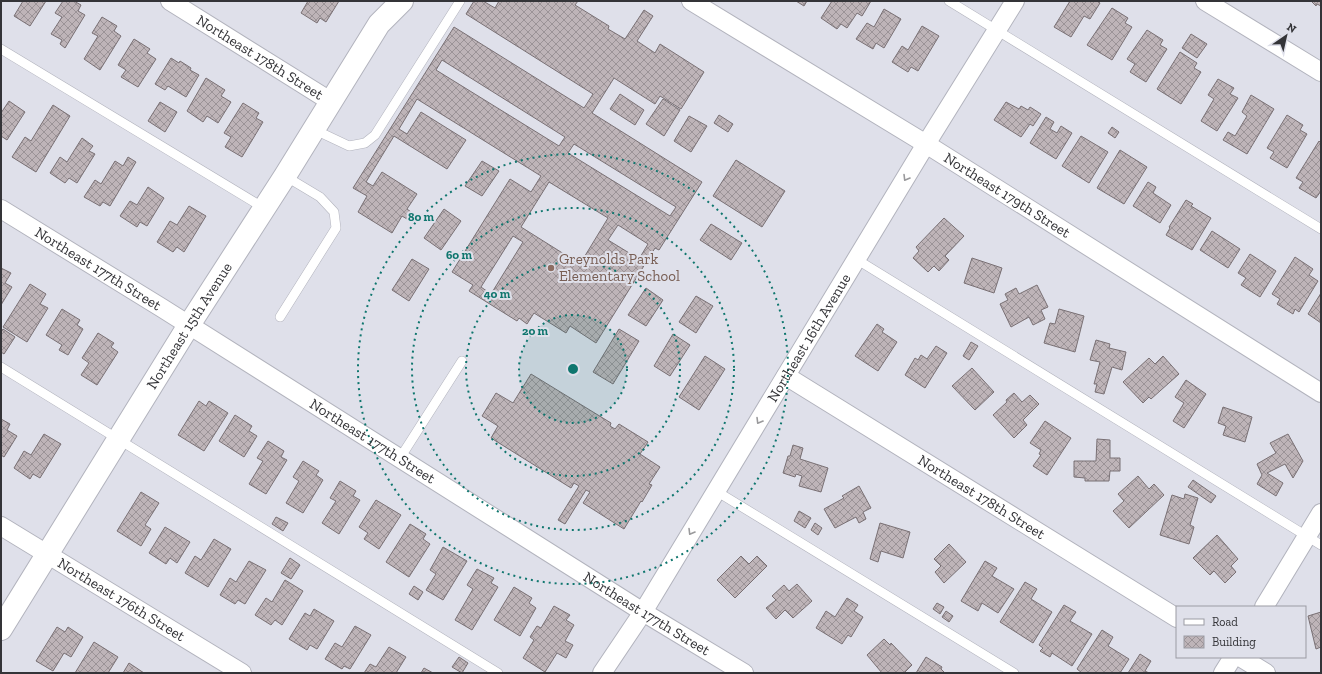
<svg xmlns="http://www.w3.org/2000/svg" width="1322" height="674" font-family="'Zilla Slab',serif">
<defs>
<pattern id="building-cross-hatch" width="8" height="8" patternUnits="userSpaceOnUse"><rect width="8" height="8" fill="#beb4b8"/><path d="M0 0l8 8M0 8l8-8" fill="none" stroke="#9b9397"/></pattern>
</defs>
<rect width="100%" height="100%" fill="#dfe0ea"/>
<g fill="url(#building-cross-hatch)" stroke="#797074" fill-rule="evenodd">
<path d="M23 1H46L30 26 14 16Z"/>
<path d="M63 1H74L81 5 78 11 85 15 65 48 60 44 62 40 51 34 62 17 55 13Z"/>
<path d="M308 1H339L326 22 320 18 317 23 301 13Z"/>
<path d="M474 1H483L495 8 499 1H578L575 5 609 26 608 29 625 39 644 10 653 16 637 41 655 53 660 44 704 72 681 109 660 96 655 104 614 78 592 113 702 182 659 250 655 248 596 343 570 326 566 333 534 313 527 324 519 318 517 321 469 291 473 285 452 272 510 179 531 192 541 176 417 99 399 129 407 134 421 112 466 140 447 169 394 136 366 182 373 186 382 172 417 194 407 209 411 212 407 219 402 216 392 233 358 212 367 196 353 188 454 27 584 108 593 94 466 14ZM442 60 565 137 559 146 436 70ZM574 144 676 207 670 216 568 153ZM549 182 608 218 580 264 521 227ZM618 225 648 244 639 259 608 240ZM513 236 523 242 491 294 481 287Z"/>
<path d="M796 1H807L804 6Z"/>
<path d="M832 1H871L862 16 857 13 847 28 841 24 837 29 821 18Z"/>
<path d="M1070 1H1097L1100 3 1090 19 1084 16 1071 37 1054 27Z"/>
<path d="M1311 1H1321V6L1317 4 1316 6Z"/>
<path d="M1112 8 1128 18 1125 23 1132 27 1112 60 1087 45Z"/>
<path d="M884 9 901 19 884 48 876 43 873 49 856 39 867 23 874 27Z"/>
<path d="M102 17 117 26 114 31 121 36 100 70 84 59 98 36 92 33Z"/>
<path d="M922 26 939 36 918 71 911 67 908 72 892 62 902 46 908 50Z"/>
<path d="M1147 30 1163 40 1160 45 1167 49 1146 82 1130 72 1135 64 1127 59Z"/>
<path d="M1191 34 1207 44 1197 58 1182 48Z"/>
<path d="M134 39 150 49 147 53 156 59 138 87 121 77 126 70 118 65Z"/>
<path d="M1180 52 1197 63 1194 68 1201 72 1181 104 1157 89Z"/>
<path d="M171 58 179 63 180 61 191 68 190 70 199 75 186 97 168 86 165 90 155 84Z"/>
<path d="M206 78 225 90 221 96 231 102 218 123 207 116 203 122 187 111Z"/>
<path d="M1218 79 1234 88 1230 94 1238 98 1217 131 1201 121 1214 99 1208 95Z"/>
<path d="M620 94 644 110 635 125 610 109Z"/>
<path d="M1251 95 1274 109 1247 154 1223 140 1228 132 1235 136 1247 116 1242 112Z"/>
<path d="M663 99 680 110 664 136 646 124Z"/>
<path d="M9 101 25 112 7 140 1 136V113Z"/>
<path d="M160 102 177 112 165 132 148 121Z"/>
<path d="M1006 102 1019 109 1021 106 1028 110 1030 107 1041 114 1033 126 1030 124 1021 137 994 120Z"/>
<path d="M243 103 259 113 256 118 263 122 242 157 225 147 231 137 224 133Z"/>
<path d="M53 105 70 116 36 172 12 157 25 137 31 141Z"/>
<path d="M719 115 733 124 728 132 714 123Z"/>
<path d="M1287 115 1303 125 1300 130 1307 134 1287 168 1270 158 1274 152 1267 148Z"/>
<path d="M689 116 707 126 691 152 674 141Z"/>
<path d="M1046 117 1054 122 1050 129 1057 133 1061 126 1072 133 1056 159 1030 143Z"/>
<path d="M1112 127 1119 132 1115 138 1108 133Z"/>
<path d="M1081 136 1108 152 1089 183 1062 166Z"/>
<path d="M82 138 93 146 89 151 95 154 77 183 69 178 65 183 50 173 60 157 67 162Z"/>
<path d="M1319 141 1321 143V191L1316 198 1299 188 1303 182 1296 178Z"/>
<path d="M1120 150 1147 167 1124 204 1097 188Z"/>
<path d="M128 157 136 162 110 206 103 202 100 206 84 197 95 180 101 184 115 161 123 166Z"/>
<path d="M736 160 785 191 762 227 713 196Z"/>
<path d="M482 161 499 171 482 196 465 186Z"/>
<path d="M1148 182 1156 187 1153 193 1171 205 1160 223 1133 206Z"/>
<path d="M148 187 164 198 147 226 140 222 137 227 120 216 130 201 137 205Z"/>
<path d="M1186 200 1193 204 1191 206 1211 218 1192 250 1166 235 1170 228 1169 227Z"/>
<path d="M189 206 206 216 184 252 177 247 173 252 157 242 170 221 177 225Z"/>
<path d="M444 209 461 221 441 250 424 238Z"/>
<path d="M944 218 964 236 945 256 949 260 939 271 934 266 928 272 913 258 919 251 916 247Z"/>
<path d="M711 224 742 243 731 260 700 240Z"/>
<path d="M1212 231 1240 249 1228 268 1200 250Z"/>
<path d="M1250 254 1276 271 1260 297 1241 285 1246 278 1238 273Z"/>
<path d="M1295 257 1313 269 1309 275 1318 281 1299 312 1295 309 1293 314 1277 304 1280 299 1272 294Z"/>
<path d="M972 258 1002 268 994 293 964 283Z"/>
<path d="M412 259 429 269 409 301 392 290Z"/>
<path d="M1 268 11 273 5 283 12 287 1 305Z"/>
<path d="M30 284 46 294 40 304 48 308 27 342 3 327Z"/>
<path d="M1037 285 1048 307 1041 310 1045 319 1033 325 1029 317 1011 327 1000 304 1008 300 1005 294 1016 288 1019 294Z"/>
<path d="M646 288 663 300 646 326 628 315Z"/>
<path d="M1321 293V323L1308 314Z"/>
<path d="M696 296 713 306 696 333 679 322Z"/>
<path d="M62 309 80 320 77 325 83 329 68 355 59 350 62 345 46 335Z"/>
<path d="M1059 309 1084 316 1075 352 1044 343 1050 323 1055 324Z"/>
<path d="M877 324 884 329 882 332 897 342 878 371 855 356Z"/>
<path d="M3 329 15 337 4 354 1 352V332Z"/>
<path d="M619 329 639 341 613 384 593 372Z"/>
<path d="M98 333 114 343 111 347 118 352 97 385 81 375 89 363 82 358Z"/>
<path d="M673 334 690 345 670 376 654 366Z"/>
<path d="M1096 340 1110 344 1109 348 1126 352 1122 370 1112 367 1104 394 1095 392 1097 384H1094L1100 362 1090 360Z"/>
<path d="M971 342 978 346 969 360 963 356Z"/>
<path d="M936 346 947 353 925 388 905 375 915 358 918 360 921 355 927 359Z"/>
<path d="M705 356 725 369 699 410 679 397Z"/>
<path d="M1163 356 1179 374 1151 399 1149 397 1143 403 1123 382 1149 358 1155 364Z"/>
<path d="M972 368 994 392 975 410 952 386Z"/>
<path d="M531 374 611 423 610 426 615 429 619 424 648 442 640 454 660 467 649 484 652 485 642 502 641 501 624 529 583 503 590 492 586 490 565 524 558 520 579 486 574 483 571 488 491 438 498 426 482 416 496 393 513 403Z"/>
<path d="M1186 380 1206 394 1184 428 1173 421 1184 403 1175 397Z"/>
<path d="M1014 393 1022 402 1030 395 1039 404 1023 420 1027 425 1014 438 993 415 1007 402 1006 400Z"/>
<path d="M199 401 206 406 209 401 228 413 204 451 178 435Z"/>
<path d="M1223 407 1252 417 1245 442 1223 435 1226 426 1218 423Z"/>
<path d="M235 415 252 426 249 431 257 436 244 457 219 441Z"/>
<path d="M1 419 10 424 7 430 17 436 4 457 1 455Z"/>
<path d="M1045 421 1071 438 1047 475 1033 466 1041 455 1039 454 1041 450 1030 443Z"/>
<path d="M44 434 61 444 40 478 33 474 30 479 14 468 24 451 31 455Z"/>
<path d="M1288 434 1303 461 1293 478 1285 464 1267 473 1283 483 1276 496 1257 484 1262 475 1257 464 1276 453 1270 443Z"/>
<path d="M1097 439 1110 440V458H1120V471H1110L1109 481H1085V478L1074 477V461H1096Z"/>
<path d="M268 441 284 451 281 457 287 460 266 494 249 484 263 461 257 458Z"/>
<path d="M793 445 803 448 800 459 828 468 821 492 799 486 802 476 796 474 795 477 783 473 788 456H790Z"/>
<path d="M303 461 319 471 316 475 323 480 303 513 286 503 299 481 293 477Z"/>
<path d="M1138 476 1149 489 1154 484 1164 495 1129 528 1113 511 1124 501 1118 494Z"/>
<path d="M1193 480 1216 496 1211 503 1188 487Z"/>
<path d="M340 481 356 491 353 496 360 500 339 534 322 523 336 501 330 498Z"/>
<path d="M859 486 871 508 863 512 866 519 859 523 856 517 835 528 824 509 844 498 842 496Z"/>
<path d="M141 492 159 503 145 525 151 529 141 546 117 531Z"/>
<path d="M1185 494 1198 498 1190 525 1194 527 1189 544 1160 535 1172 495 1184 499Z"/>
<path d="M376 500 401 515 379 549 364 539 368 533 359 527Z"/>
<path d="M799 511 811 518 805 528 794 521Z"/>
<path d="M276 517 288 523 283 531 272 524Z"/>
<path d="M815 523 822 528 818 535 811 530Z"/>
<path d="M880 523 910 532 903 558 881 551 878 562 870 559Z"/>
<path d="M410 524 426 534 423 539 430 544 409 577 386 562Z"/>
<path d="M165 527 190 542 177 563 170 558 166 564 149 553Z"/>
<path d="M1217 535 1238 559 1231 566 1236 572 1225 583 1214 571 1210 575 1193 558Z"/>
<path d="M214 539 231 549 208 587 185 573 195 556 201 560Z"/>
<path d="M949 544 966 562 944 583 935 572 941 566 934 559Z"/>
<path d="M443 547 467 561 443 600 426 590 436 574 430 570Z"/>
<path d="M741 556 749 564 757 556 767 566 735 598 717 580Z"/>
<path d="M290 558 300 565 291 579 281 573Z"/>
<path d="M249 561 266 570 245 604 238 600 235 604 220 595 230 578 236 582Z"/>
<path d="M985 561 997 568 992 576 1014 589 998 613 982 603 978 611 961 601Z"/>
<path d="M477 569 494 578 491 583 498 587 472 630 455 620 473 589 467 585Z"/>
<path d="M285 580 303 591 282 625 275 620 271 625 255 615 266 598 272 602Z"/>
<path d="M1025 582 1037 589 1031 599 1052 612 1033 643 1000 622Z"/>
<path d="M797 584 812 601 793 618 785 610 776 619 766 608 776 600 772 596 784 585 789 591Z"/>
<path d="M414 586 423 592 418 600 409 594Z"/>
<path d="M514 587 532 598 529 603 536 608 520 636 494 620Z"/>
<path d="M847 598 858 605 854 611 863 617 851 637 848 635 842 644 816 628 826 611 835 617Z"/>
<path d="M937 603 944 607 940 614 933 609Z"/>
<path d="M1064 605 1076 612 1070 621 1092 634 1072 666 1052 653 1050 657 1040 651 1043 648 1039 645Z"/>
<path d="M554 606 570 615 566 620 574 625 565 641 573 645 566 658 557 653 545 672 523 658 534 640 530 637 537 626 541 628Z"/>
<path d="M314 609 334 621 317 649 310 645 307 650 289 639 305 613 310 616Z"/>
<path d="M946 611 953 616 949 622 942 617Z"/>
<path d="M1321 612V647L1316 649 1308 616Z"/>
<path d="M355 626 371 635 350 669 344 666 342 669 325 659 335 643 342 647Z"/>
<path d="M57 627 65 632 68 627 83 637 71 657 64 653 53 671 36 661Z"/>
<path d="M1102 630 1113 637 1108 646 1129 659 1120 673H1082L1077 669Z"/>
<path d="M884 639 890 645 891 643 912 665 904 673H882L867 655Z"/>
<path d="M94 642 118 657 108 673H75Z"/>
<path d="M389 647 406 657 396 673H364L370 664 376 667Z"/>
<path d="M1140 654 1151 661 1145 671 1149 673H1128Z"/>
<path d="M459 657 468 663 462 673 452 667Z"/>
<path d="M926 657 942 667 941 669 944 672 943 673H916Z"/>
<path d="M129 663 144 673H123Z"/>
<path d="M424 668 433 673H421Z"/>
</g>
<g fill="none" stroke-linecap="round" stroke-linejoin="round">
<g stroke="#b2b3bd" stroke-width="10">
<g id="lane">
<path d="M949 1 1321 229"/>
<path d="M1 49 264 208"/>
<path d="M313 129 349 146 365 143 375 135 460 1"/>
<path d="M856 259 1321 545"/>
<path d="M280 317 336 228 334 212 320 197 285 176"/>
<path d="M1 367 498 673"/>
<path d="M400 458 462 361"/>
<path d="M716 491 1014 673"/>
</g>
</g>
<g stroke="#b2b3bd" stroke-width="20">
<g id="street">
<path id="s1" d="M170 1 330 101"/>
<path id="s2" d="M691 1 926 144 1321 393"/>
<path d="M1205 1 1321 72"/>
<path id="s3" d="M1 209 162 308 643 612 744 673"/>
<path id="s4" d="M786 376 1177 618"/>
<path id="s5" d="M1 526 242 673"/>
<path d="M1264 607 1321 513"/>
<path d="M1240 657 1266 673"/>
<path id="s6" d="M602 673 643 612 926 144 1015 1"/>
<path d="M1223 673 1233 657"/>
</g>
</g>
<g stroke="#b2b3bd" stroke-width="24">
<g id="secondary">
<path id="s7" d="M1 629 189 325 285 176 379 24 402 1"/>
</g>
</g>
<use href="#lane" stroke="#fff" stroke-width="9"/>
<use href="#street" stroke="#fff" stroke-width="18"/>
<use href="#secondary" stroke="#fff" stroke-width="22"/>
</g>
<defs><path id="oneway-chevron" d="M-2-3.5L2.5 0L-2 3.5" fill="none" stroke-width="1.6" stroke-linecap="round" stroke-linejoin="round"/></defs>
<g stroke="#9a9a9c">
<use href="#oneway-chevron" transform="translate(906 178) rotate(121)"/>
<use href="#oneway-chevron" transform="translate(759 421) rotate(121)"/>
<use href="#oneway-chevron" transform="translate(691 532) rotate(121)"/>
</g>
<circle cx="573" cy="369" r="54" fill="#0f766e" fill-opacity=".12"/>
<g fill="none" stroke="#0f766e" stroke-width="2" stroke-dasharray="2 4">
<circle cx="573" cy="369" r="54"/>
<circle cx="573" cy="369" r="107"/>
<circle cx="573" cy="369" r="161"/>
<circle cx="573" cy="369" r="215"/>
</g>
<circle fill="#8d6e63" stroke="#dfe0ea" stroke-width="1.5" cx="551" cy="268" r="4"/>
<g text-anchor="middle" stroke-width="4" stroke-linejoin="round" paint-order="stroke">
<g font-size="15" fill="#343438" stroke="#dfe0ea">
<text dy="5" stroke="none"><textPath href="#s1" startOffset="106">Northeast 178th Street</textPath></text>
<text dy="5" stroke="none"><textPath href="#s2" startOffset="371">Northeast 179th Street</textPath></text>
<text dy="5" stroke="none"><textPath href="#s3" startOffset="114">Northeast 177th Street</textPath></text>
<text dy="5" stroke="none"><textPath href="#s7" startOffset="357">Northeast 15th Avenue</textPath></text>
<text dy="5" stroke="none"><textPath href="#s6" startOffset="394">Northeast 16th Avenue</textPath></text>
<text dy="5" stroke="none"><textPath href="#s3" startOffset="438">Northeast 177th Street</textPath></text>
<text dy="5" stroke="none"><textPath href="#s4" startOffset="230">Northeast 178th Street</textPath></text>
<text dy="5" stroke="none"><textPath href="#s5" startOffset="141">Northeast 176th Street</textPath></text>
<text dy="5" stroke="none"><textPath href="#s3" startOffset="762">Northeast 177th Street</textPath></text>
</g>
<g font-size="15" fill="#785e54" stroke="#dfe0ea" text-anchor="start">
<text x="559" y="264">Greynolds Park<tspan x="559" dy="17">Elementary School</tspan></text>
</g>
</g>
<circle cx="573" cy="369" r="6" fill="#0f766e" stroke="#dfe0ea" stroke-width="2"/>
<g font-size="12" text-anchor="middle" font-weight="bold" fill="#0f766e" stroke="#dfe0ea" stroke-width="4" stroke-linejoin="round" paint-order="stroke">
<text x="421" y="221">80 m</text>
<text x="459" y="259">60 m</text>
<text x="497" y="298">40 m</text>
<text x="535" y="335">20 m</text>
</g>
<rect width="1322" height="674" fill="none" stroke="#343438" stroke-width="4"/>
<rect x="1176" y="606" width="130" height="52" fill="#dfe0ea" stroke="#9b9ba3"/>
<rect x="1184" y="619" width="20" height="6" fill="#ffffff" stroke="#9b9ba3"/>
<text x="1212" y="626" font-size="12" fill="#343438">Road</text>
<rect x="1184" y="636" width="20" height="12" fill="url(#building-cross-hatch)" stroke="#9b9ba3"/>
<text x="1212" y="646" font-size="12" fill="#343438">Building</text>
<g transform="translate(1286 36) rotate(34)" stroke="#dfe0ea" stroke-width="3" paint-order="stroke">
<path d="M0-3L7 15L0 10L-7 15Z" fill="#343438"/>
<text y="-6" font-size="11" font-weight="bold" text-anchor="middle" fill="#343438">N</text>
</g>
</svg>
